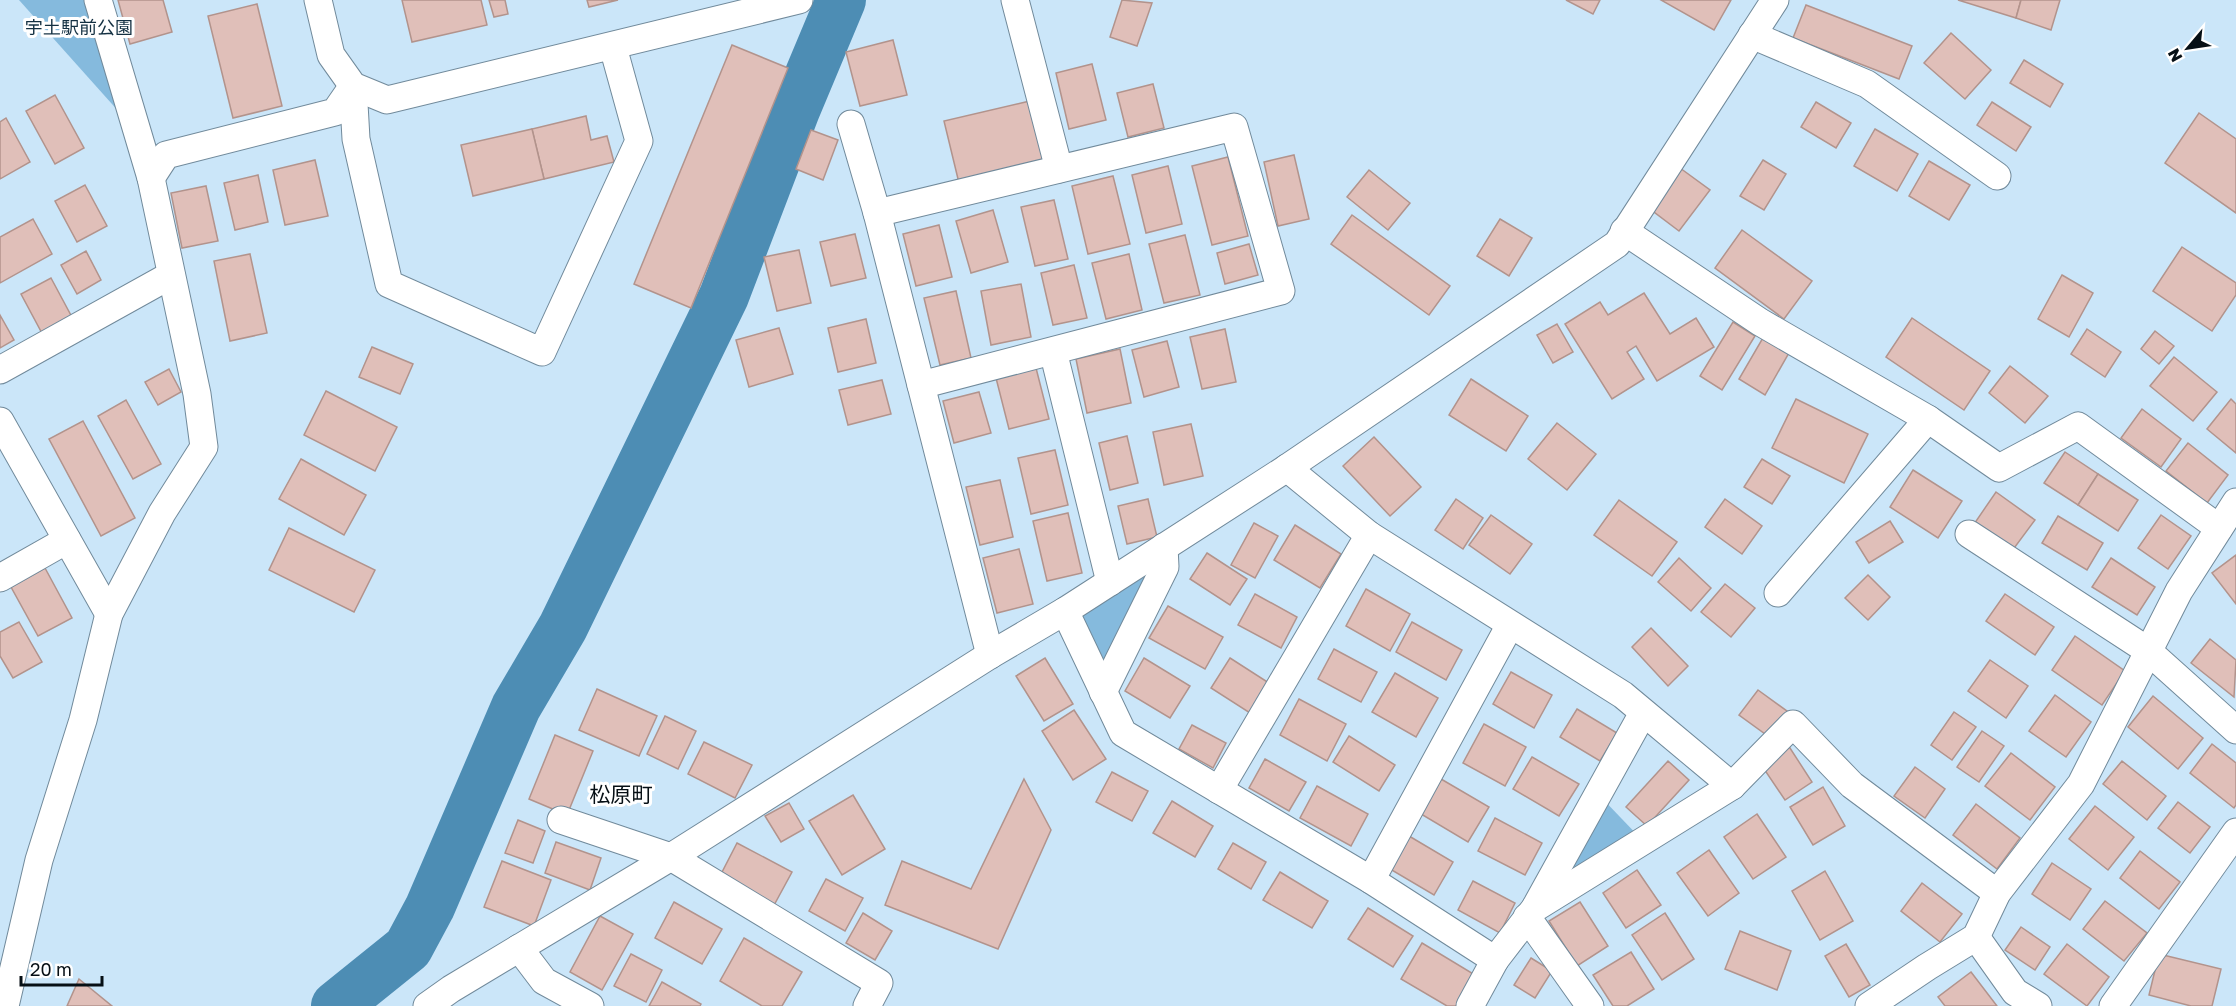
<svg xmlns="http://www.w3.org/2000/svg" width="2236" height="1006" font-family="'Golos Text','Noto Sans JP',sans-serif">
<rect width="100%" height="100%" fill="#cbe6f9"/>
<g fill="#85badd">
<path d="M19 0H98L137 132Z"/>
<path d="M1164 547 1103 692 1065 611Z"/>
<path d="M1598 794 1644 842 1535 908Z"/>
</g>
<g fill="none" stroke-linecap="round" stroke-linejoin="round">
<path stroke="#4d8db4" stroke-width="50" d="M336 1006 408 948 430 907 516 707 563 627 724 296 795 110 841 0"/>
</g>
<g fill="#e0bfb9" stroke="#b2938c" stroke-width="1.5">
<path d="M118 0H163L172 32 130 44Z"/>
<path d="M402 0H481L487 25 412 42Z"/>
<path d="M489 0H505L508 14 494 17Z"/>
<path d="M587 0H618L589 7Z"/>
<path d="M1122 0 1152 3 1137 46 1110 37Z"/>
<path d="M1566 0H1600L1593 14Z"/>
<path d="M1661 0H1731L1714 30Z"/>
<path d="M1958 0H2021L2016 18Z"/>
<path d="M2021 0H2060L2051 30 2016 18Z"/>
<path d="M257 4 282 106 233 118 208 16Z"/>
<path d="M1806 5 1912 46 1899 79 1793 38Z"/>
<path d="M1951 33 1991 70 1965 99 1924 63Z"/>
<path d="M893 40 907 95 860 106 846 52Z"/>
<path d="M732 45 788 68 691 308 634 284Z"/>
<path d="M2024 60 2063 84 2050 107 2010 83Z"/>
<path d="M1092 64 1106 120 1069 129 1056 73Z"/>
<path d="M1153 84 1164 128 1128 137 1117 93Z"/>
<path d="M55 95 84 148 55 164 26 111Z"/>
<path d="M1030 101 1045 163 959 183 944 121Z"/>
<path d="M1816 102 1851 123 1836 148 1801 127Z"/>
<path d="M1992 102 2031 127 2016 151 1977 125Z"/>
<path d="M2199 113 2236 139V213L2165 163Z"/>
<path d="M586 116 591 140 607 136 614 162 544 179 532 129Z"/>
<path d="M6 118 30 162 0 179V122Z"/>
<path d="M532 129 544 179 473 196 461 145Z"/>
<path d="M1875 129 1918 154 1897 191 1854 166Z"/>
<path d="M811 130 838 140 823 180 796 169Z"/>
<path d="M1294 155 1309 219 1278 226 1264 162Z"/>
<path d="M1228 157 1248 236 1212 245 1192 166Z"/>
<path d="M315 160 328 216 285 225 273 170Z"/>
<path d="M1763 160 1786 174 1764 210 1740 196Z"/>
<path d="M1929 161 1970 185 1949 220 1909 196Z"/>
<path d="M1168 166 1182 224 1146 233 1132 175Z"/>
<path d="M1680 168 1710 190 1679 231 1650 209Z"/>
<path d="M1369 170 1410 203 1388 230 1347 197Z"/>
<path d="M258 175 268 222 235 230 224 183Z"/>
<path d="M1113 176 1130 244 1088 254 1072 186Z"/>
<path d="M85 185 107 226 77 242 55 201Z"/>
<path d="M206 186 218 241 182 248 171 193Z"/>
<path d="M1054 200 1068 259 1035 266 1021 207Z"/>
<path d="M993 210 1008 262 971 273 956 221Z"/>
<path d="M1352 215 1450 286 1429 315 1331 244Z"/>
<path d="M33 219 52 254 0 283V237Z"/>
<path d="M1500 219 1532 238 1509 276 1477 256Z"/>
<path d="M939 225 952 277 916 286 903 234Z"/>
<path d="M1742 230 1812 281 1784 319 1715 268Z"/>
<path d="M855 234 866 278 831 286 820 242Z"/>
<path d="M1185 235 1200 295 1164 303 1149 244Z"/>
<path d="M1249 244 1258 275 1225 284 1217 253Z"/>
<path d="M2182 247 2236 283V295L2212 331 2153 291Z"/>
<path d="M799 250 811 303 777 311 764 257Z"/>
<path d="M86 251 101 280 77 294 61 265Z"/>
<path d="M250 254 267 333 230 341 214 261Z"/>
<path d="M1129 254 1142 310 1106 319 1092 263Z"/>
<path d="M1074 265 1087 318 1053 325 1041 273Z"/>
<path d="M2062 275 2093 293 2069 337 2038 319Z"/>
<path d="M51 278 74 321 44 337 21 294Z"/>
<path d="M1021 284 1031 337 991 345 981 291Z"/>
<path d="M956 291 971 358 940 365 924 298Z"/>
<path d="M1644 293 1670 334 1696 318 1714 347 1657 381 1636 346 1627 352 1644 379 1612 399 1565 324 1600 302 1608 315Z"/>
<path d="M0 315 14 340 0 348Z"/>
<path d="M1912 318 1990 371 1964 410 1886 357Z"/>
<path d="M866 319 876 363 838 372 828 328Z"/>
<path d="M1733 322 1755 336 1722 390 1700 376Z"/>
<path d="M1557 324 1573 352 1553 363 1537 335Z"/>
<path d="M779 328 793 374 749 387 736 340Z"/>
<path d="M1225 329 1236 382 1202 389 1190 337Z"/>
<path d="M2087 329 2121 352 2105 377 2071 354Z"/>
<path d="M2155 331 2174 346 2159 364 2141 349Z"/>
<path d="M1764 336 1790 351 1765 395 1739 379Z"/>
<path d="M1167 341 1179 387 1144 397 1132 350Z"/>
<path d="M372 347 413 364 400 394 359 377Z"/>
<path d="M1120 349 1131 403 1087 413 1076 359Z"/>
<path d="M2174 357 2217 392 2193 421 2150 386Z"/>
<path d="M2010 366 2048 396 2025 423 1989 393Z"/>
<path d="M1036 368 1049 419 1009 429 996 378Z"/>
<path d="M169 369 181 392 158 405 145 382Z"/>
<path d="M1471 379 1528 416 1506 451 1449 415Z"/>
<path d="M882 380 891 414 848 425 839 390Z"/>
<path d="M326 391 397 427 375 471 304 435Z"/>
<path d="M979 392 991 433 954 443 943 401Z"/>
<path d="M1796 399 1868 434 1844 483 1772 448Z"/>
<path d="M2231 399 2236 404V453L2207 429Z"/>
<path d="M126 400 161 464 133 479 98 416Z"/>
<path d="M2142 409 2181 439 2161 467 2121 438Z"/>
<path d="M83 421 135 518 101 536 49 439Z"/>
<path d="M1557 423 1596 454 1567 490 1528 459Z"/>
<path d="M1191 424 1203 476 1164 485 1153 432Z"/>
<path d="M1127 436 1138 483 1110 490 1099 443Z"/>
<path d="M1374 437 1421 487 1390 516 1343 466Z"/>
<path d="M2188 443 2228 475 2207 503 2166 471Z"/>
<path d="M1055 450 1068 505 1031 514 1018 458Z"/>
<path d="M2065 452 2098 474 2078 505 2044 483Z"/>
<path d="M301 459 366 495 344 535 279 499Z"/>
<path d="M1762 459 1790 476 1772 504 1744 487Z"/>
<path d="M1913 470 1962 501 1938 538 1890 507Z"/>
<path d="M2098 474 2138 500 2118 531 2078 505Z"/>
<path d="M1000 480 1013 537 980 545 966 487Z"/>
<path d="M1996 492 2035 520 2009 555 1972 527Z"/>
<path d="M1148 499 1157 537 1127 544 1118 506Z"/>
<path d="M1456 499 1483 518 1463 549 1435 530Z"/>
<path d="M1725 499 1762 526 1742 554 1705 527Z"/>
<path d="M1619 500 1677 542 1652 576 1594 535Z"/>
<path d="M1068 513 1082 573 1047 581 1033 521Z"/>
<path d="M1491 515 1532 544 1510 574 1469 545Z"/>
<path d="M2161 515 2191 536 2168 569 2138 548Z"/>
<path d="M2058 516 2103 543 2087 570 2042 543Z"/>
<path d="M1890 521 1903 542 1869 563 1856 542Z"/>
<path d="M1254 523 1278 536 1255 578 1231 565Z"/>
<path d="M1295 525 1341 554 1320 588 1274 560Z"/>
<path d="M289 528 375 570 354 612 269 570Z"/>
<path d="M1019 549 1033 604 997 613 983 558Z"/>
<path d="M1207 553 1247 579 1230 605 1190 579Z"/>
<path d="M2236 555V604L2212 573Z"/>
<path d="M1679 558 1711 588 1691 611 1658 582Z"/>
<path d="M2111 558 2155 587 2137 615 2092 587Z"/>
<path d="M45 568 72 618 38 636 11 587Z"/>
<path d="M1868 575 1890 597 1868 620 1845 598Z"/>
<path d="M1725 584 1755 608 1731 637 1701 612Z"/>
<path d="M1366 589 1410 614 1390 651 1346 626Z"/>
<path d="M1255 594 1297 617 1281 648 1238 625Z"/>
<path d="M2005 594 2054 627 2035 655 1986 621Z"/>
<path d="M1168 606 1223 637 1205 669 1149 638Z"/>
<path d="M19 622 42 662 13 678 0 656V632Z"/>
<path d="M1412 622 1462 650 1446 680 1396 652Z"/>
<path d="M1651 628 1688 666 1668 686 1632 647Z"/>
<path d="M2075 636 2125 671 2102 705 2052 670Z"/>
<path d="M2210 639 2236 660 2234 697 2191 663Z"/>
<path d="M1334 649 1377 672 1361 702 1318 679Z"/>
<path d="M1045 658 1073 704 1044 721 1016 676Z"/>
<path d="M1144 658 1190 686 1170 718 1125 691Z"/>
<path d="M1230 658 1269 683 1250 713 1211 688Z"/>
<path d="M1990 660 2028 686 2006 718 1968 691Z"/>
<path d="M1511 672 1552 695 1534 728 1493 704Z"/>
<path d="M1395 673 1438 698 1416 737 1372 712Z"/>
<path d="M597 689 657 716 639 756 579 730Z"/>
<path d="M1758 690 1791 714 1772 739 1739 715Z"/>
<path d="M2055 695 2091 722 2066 757 2029 731Z"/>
<path d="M2153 696 2203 738 2178 769 2128 727Z"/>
<path d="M1299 699 1346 724 1327 761 1280 735Z"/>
<path d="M1577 709 1617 733 1600 761 1560 737Z"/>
<path d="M1074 710 1106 759 1073 780 1042 731Z"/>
<path d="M1954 712 1976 727 1952 760 1931 745Z"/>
<path d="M665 716 696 731 678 769 647 754Z"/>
<path d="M1484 724 1526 747 1505 786 1463 763Z"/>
<path d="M1192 725 1226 743 1213 768 1179 749Z"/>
<path d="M1982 731 2004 746 1979 782 1957 767Z"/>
<path d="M555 735 593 751 567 815 529 799Z"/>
<path d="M1349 736 1395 765 1379 791 1333 762Z"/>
<path d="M704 742 752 765 735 798 688 774Z"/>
<path d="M2212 744 2236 763V805L2234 808 2190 773Z"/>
<path d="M1788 745 1812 782 1785 800 1760 763Z"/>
<path d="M2011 753 2055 787 2030 820 1985 786Z"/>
<path d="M1532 757 1579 784 1559 816 1513 789Z"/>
<path d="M1265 759 1306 782 1289 811 1249 788Z"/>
<path d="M1668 761 1689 780 1647 826 1626 807Z"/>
<path d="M2122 761 2166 796 2147 820 2103 784Z"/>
<path d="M1915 767 1945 789 1925 818 1894 796Z"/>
<path d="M1112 772 1148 791 1132 821 1096 802Z"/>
<path d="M1024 779 1051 830 998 949 885 905 902 861 971 889Z"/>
<path d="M1441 779 1489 807 1468 842 1421 814Z"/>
<path d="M1317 786 1368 814 1351 846 1300 818Z"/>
<path d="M1823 787 1845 826 1813 845 1790 807Z"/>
<path d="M853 795 885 849 842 875 809 821Z"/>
<path d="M1172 801 1213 826 1195 857 1153 833Z"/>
<path d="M2178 802 2210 827 2190 853 2158 828Z"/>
<path d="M789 803 804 829 781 842 765 816Z"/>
<path d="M1976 804 2020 838 1997 869 1953 835Z"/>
<path d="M2095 806 2134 837 2108 870 2069 839Z"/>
<path d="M1757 814 1786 857 1753 879 1724 837Z"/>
<path d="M1495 818 1542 843 1525 875 1478 851Z"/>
<path d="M518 820 545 831 533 863 505 853Z"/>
<path d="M1409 836 1453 862 1434 895 1390 869Z"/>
<path d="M556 842 601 858 590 890 545 873Z"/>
<path d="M737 843 792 872 773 907 719 878Z"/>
<path d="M1233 843 1266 862 1251 889 1218 869Z"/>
<path d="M1709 850 1739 893 1708 916 1677 873Z"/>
<path d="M2140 851 2180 882 2159 909 2120 878Z"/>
<path d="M502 861 551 880 534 926 484 907Z"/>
<path d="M2052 863 2091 889 2070 920 2032 894Z"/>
<path d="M1637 870 1661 905 1626 928 1603 893Z"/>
<path d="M1825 871 1853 921 1820 940 1792 891Z"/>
<path d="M1280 872 1328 901 1312 928 1263 900Z"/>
<path d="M826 879 863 898 845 931 809 911Z"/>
<path d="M1473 881 1515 903 1500 933 1458 910Z"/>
<path d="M1922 883 1962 914 1940 942 1901 911Z"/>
<path d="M2105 901 2147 933 2124 961 2083 929Z"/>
<path d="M674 902 722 929 702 964 655 938Z"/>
<path d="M1580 902 1608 946 1577 966 1549 921Z"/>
<path d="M1368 908 1413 936 1393 967 1348 939Z"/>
<path d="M863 913 892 931 875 960 846 943Z"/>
<path d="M1665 913 1694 959 1662 980 1632 935Z"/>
<path d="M600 916 633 934 602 990 570 972Z"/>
<path d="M2021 927 2050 947 2035 970 2005 950Z"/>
<path d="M1740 931 1791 951 1777 990 1725 969Z"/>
<path d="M744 938 802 972 782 1006H762L720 981Z"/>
<path d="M1422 943 1480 978 1464 1006H1447L1401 979Z"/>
<path d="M1846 944 1870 985 1849 997 1825 956Z"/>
<path d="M2067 944 2109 977 2087 1006 2044 974Z"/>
<path d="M1631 952 1654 989 1627 1006H1613L1593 975Z"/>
<path d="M631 954 662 970 646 1002 614 986Z"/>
<path d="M2159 954 2221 969 2212 1006H2191L2149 995Z"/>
<path d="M1531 958 1552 971 1535 998 1514 985Z"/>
<path d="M1971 972 1997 1006H1945L1938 997Z"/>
<path d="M79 979 112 1006H67Z"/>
<path d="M662 982 701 1004 700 1006H649Z"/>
</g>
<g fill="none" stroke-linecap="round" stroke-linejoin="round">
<g stroke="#718a9b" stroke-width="29">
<g id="minor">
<path d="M318 0 331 55 353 86 387 100 799 0"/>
<path d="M1015 0 1059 169"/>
<path d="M1752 35 1867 84 1997 176"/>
<path d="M353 86 356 139 389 284 542 352 639 141 613 47"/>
<path d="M851 124 877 213 990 655"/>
<path d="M151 178 166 155 335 112 353 86"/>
<path d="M877 213 1234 127 1281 291 921 385"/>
<path d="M1624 231 1760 322 1928 419 1778 593"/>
<path d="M1053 351 1110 582"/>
<path d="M0 370 171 275"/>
<path d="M1928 419 1999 468 2078 426 2219 528"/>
<path d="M0 421 109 614"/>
<path d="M1287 468 1369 535 1623 695 1732 786"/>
<path d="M1969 534 2147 650 2236 730"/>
<path d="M0 578 67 540"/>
<path d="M1065 611 1123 733 1371 880 1495 960 1535 908 1732 786 1793 724 1852 785 1997 893"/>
<path d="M1103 692 1165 567 1164 547"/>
<path d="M1219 790 1369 535"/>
<path d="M561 820 671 857 879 983 867 1006"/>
<path d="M1371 880 1510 625"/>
<path d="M1536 906 1643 713"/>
<path d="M1527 917 1590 1006"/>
<path d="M1976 937 2015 992 2038 1006"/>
<path d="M519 948 544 981 590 1006"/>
<path d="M5 1006 39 860 83 720 109 614 162 513 204 447 197 394 151 178 98 0"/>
<path d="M427 1006 451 989 671 857 990 655 1065 611 1287 468 1617 244 1775 0"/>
<path d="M1470 1006 1495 960"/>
<path d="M1869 1006 1927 967 1976 937 1997 893 2081 784 2179 591 2236 502"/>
<path d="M2113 1006 2236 832"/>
</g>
</g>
<use href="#minor" stroke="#fff" stroke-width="27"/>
</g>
<g text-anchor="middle" stroke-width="6" stroke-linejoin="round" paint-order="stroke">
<g font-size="18" fill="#133042" stroke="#fff">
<text x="79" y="34">宇土駅前公園</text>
</g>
<g font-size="21" fill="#060f15" stroke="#fff">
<text x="621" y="802">松原町</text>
</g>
</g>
<g transform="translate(2188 48) rotate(241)" stroke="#ffffff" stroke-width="4.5" paint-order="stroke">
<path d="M0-4.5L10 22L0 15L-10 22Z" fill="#060f15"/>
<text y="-9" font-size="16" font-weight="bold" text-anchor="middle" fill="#060f15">N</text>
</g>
<path d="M21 976v9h81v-9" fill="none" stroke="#060f15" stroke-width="3"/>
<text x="30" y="976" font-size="18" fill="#060f15" stroke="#ffffff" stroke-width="4.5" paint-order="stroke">20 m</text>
</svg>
